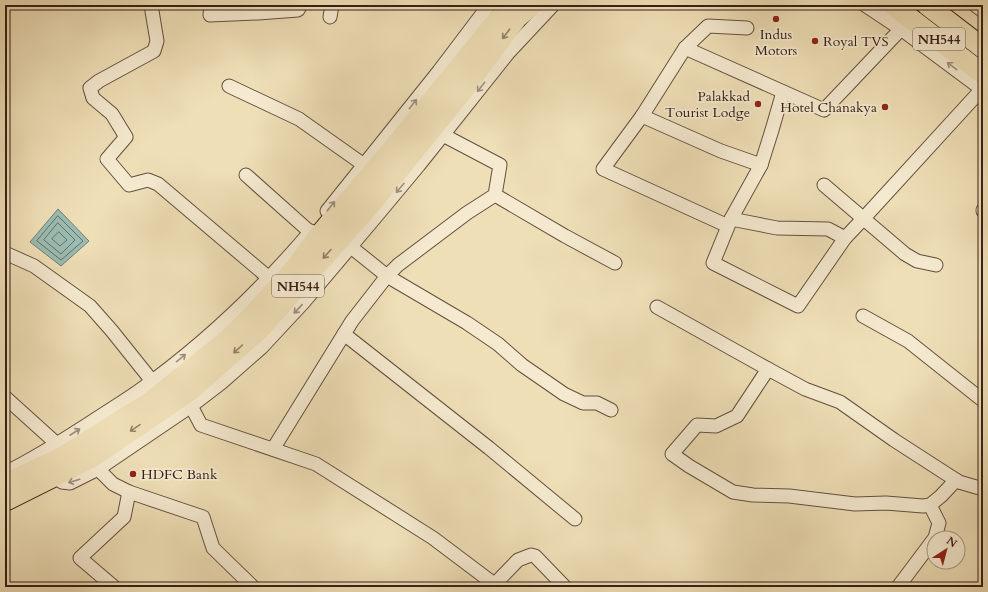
<svg xmlns="http://www.w3.org/2000/svg" width="988" height="592" font-family="Cardo,serif">
<rect width="100%" height="100%" fill="#efdfb7"/>
<filter id="stains"><feTurbulence type="fractalNoise" baseFrequency=".005" numOctaves="4"/><feColorMatrix values="0 0 0 0 .2 0 0 0 0 .09 0 0 0 0 .02 0 0 0 .5 -.17"/></filter>
<radialGradient id="worn" r=".72"><stop offset=".6" stop-color="#630" stop-opacity="0"/><stop offset="1" stop-color="#630" stop-opacity=".3"/></radialGradient>
<path fill="#9abcb2" stroke="#717e74" d="M58 209 89 241 61 266 30 242Z"/>
<g fill="none" stroke-linecap="round" stroke-linejoin="round">
<g stroke="#676e64" stroke-width="1">
<path d="M58 216 83 241 61 260 37 241Z"/>
<path d="M58 223 75 240 61 254 44 240Z"/>
<path d="M59 232 67 240 60 246 52 239Z"/>
</g>
<g stroke="#63503f" stroke-width="15">
<g id="minor">
<path d="M151 5 157 41 154 51 99 81 90 88 93 98 112 114 126 137 107 159 129 185 148 180 158 184 269 278"/>
<path d="M211 5 210 15 258 13 298 10 301 5"/>
<path d="M865 5 901 29 983 90"/>
<path d="M975 5 983 11"/>
<path d="M330 17 332 5"/>
<path d="M747 28 708 26 685 48 642 116 721 151 761 165"/>
<path d="M685 48 824 110 901 29"/>
<path d="M229 86 299 119 364 165"/>
<path d="M783 92 772 130 761 165 731 219 713 263 798 306 845 238 863 219 982 89"/>
<path d="M642 116 603 169 728 226"/>
<path d="M246 175 310 232"/>
<path d="M824 185 905 254 917 261 936 265"/>
<path d="M495 195 565 236 615 263"/>
<path d="M983 210V211"/>
<path d="M327 211 439 71 489 5"/>
<path d="M731 219 777 228 828 229 845 238"/>
<path d="M351 247 387 276 467 323 498 344 522 365 564 394 583 403H597L611 410"/>
<path d="M5 253 34 266 90 306 112 331 152 381"/>
<path d="M657 307 768 369 805 389 840 402 894 440 959 482 983 489"/>
<path d="M863 316 908 341 981 399 983 397"/>
<path d="M344 334 489 448 575 519"/>
<path d="M768 369 737 416 716 426 697 425 672 454 689 466 733 492 753 495 789 496 855 504 886 503 923 506 930 505 941 496 956 480"/>
<path d="M5 397 57 444"/>
<path d="M191 406 201 425 316 464 433 538 498 587"/>
<path d="M273 449 352 321 387 276 398 265 467 213 495 195 500 165 443 135"/>
<path d="M98 469 113 484 129 492"/>
<path d="M5 473C37 457 67 438 96 419 111 409 126 400 140 390 203 345 260 291 311 231"/>
<path d="M55 477 62 482 70 483 98 469 191 406 221 383 262 347 303 303 374 219 419 165 509 52 553 5"/>
<path d="M930 505 939 523 935 538"/>
<path d="M114 587 80 558 124 517 129 492 203 517 213 548 253 587"/>
<path d="M492 587 518 560 531 555 535 556 565 587"/>
<path d="M898 587 934 539"/>
</g>
</g>
<g stroke="#342017" stroke-width="22">
<g id="highway">
<path d="M893 5 983 74"/>
<path d="M927 5 983 48"/>
<path d="M5 484 62 457 150 402 227 340 257 310 296 267 316 239 398 142 490 29 511 5"/>
<path d="M5 501 91 458 191 390 260 329 372 203 462 92 517 18 532 5"/>
</g>
</g>
<use href="#minor" stroke="#f5ead0" stroke-width="13"/>
<use href="#highway" stroke="#efdfb7" stroke-width="20"/>
</g>
<defs><path id="oneway-shaft" d="M-6 0H5M1.5-3L5.5 0L1.5 3" fill="none" stroke-width="1.6" stroke-linecap="round" stroke-linejoin="round"/></defs>
<g stroke="#928067">
<use href="#oneway-shaft" transform="translate(506 34) rotate(127)"/>
<use href="#oneway-shaft" transform="translate(327 254) rotate(132)"/>
<use href="#oneway-shaft" transform="translate(238 349) rotate(138)"/>
<use href="#oneway-shaft" transform="translate(135 428) rotate(146)"/>
</g>
<g stroke="#9e8f7d">
<use href="#oneway-shaft" transform="translate(952 66) rotate(-143)"/>
<use href="#oneway-shaft" transform="translate(481 87) rotate(128)"/>
<use href="#oneway-shaft" transform="translate(413 104) rotate(-52)"/>
<use href="#oneway-shaft" transform="translate(400 188) rotate(130)"/>
<use href="#oneway-shaft" transform="translate(331 206) rotate(-51)"/>
<use href="#oneway-shaft" transform="translate(298 309) rotate(133)"/>
<use href="#oneway-shaft" transform="translate(181 358) rotate(-39)"/>
<use href="#oneway-shaft" transform="translate(75 432) rotate(-33)"/>
<use href="#oneway-shaft" transform="translate(74 481) rotate(163)"/>
</g>
<g fill="#8f2418" stroke="#f5ead0" stroke-width="1.5">
<circle cx="776" cy="19" r="4"/>
<circle cx="815" cy="41" r="4"/>
<circle cx="758" cy="104" r="4"/>
<circle cx="885" cy="107" r="4"/>
<circle cx="133" cy="474" r="4"/>
</g>
<g text-anchor="middle" stroke-width="3.5" stroke-linejoin="round" paint-order="stroke">
<g fill="#f5ead0" stroke="#6e5d4e" stroke-width="1">
<rect x="913" y="28" width="52" height="22" rx="3"/>
<rect x="272" y="275" width="52" height="22" rx="3"/>
</g>
<g font-size="13" font-weight="bold" fill="#342017">
<text x="939" y="44">NH544</text>
<text x="298" y="291">NH544</text>
</g>
<g font-size="14" fill="#342017" stroke="#f5ead0" text-anchor="start">
<text x="776" y="39" text-anchor="middle">Indus<tspan x="776" dy="16">Motors</tspan></text>
<text x="823" y="46">Royal TVS</text>
<text x="750" y="101" text-anchor="end">Palakkad<tspan x="750" dy="16">Tourist Lodge</tspan></text>
<text x="877" y="112" text-anchor="end">Hotel Chanakya</text>
<text x="141" y="479">HDFC Bank</text>
</g>
</g>
<rect width="988" height="592" fill="none" stroke="#efdfb7" stroke-width="20"/>
<rect x="6" y="6" width="976" height="580" fill="none" stroke="#342017" stroke-width="2"/>
<rect x="10" y="10" width="968" height="572" fill="none" stroke="#342017"/>
<g transform="translate(946 550) rotate(36)"><circle r="19" fill="#f5ead0" stroke="#a89986"/>
<path d="M0-3L7 15L0 10L-7 15Z" fill="#8f2418"/>
<text y="-6" font-size="11" font-weight="bold" text-anchor="middle" fill="#342017">N</text>
</g>
<rect width="100%" height="100%" filter="url(#stains)"/>
<rect width="100%" height="100%" fill="url(#worn)"/>
</svg>
